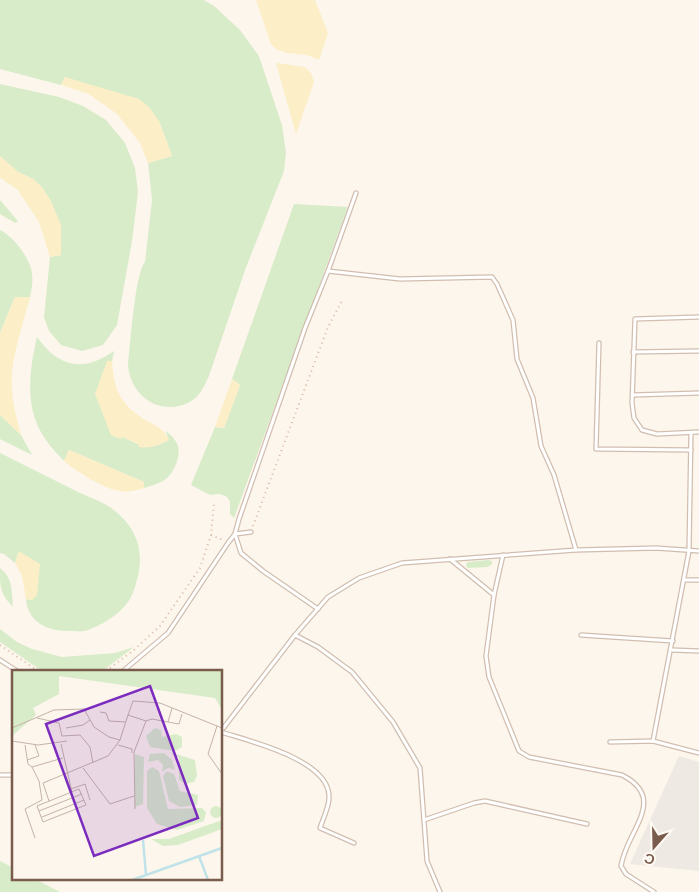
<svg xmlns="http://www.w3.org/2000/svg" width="699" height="892" font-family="'DM Sans',sans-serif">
<rect width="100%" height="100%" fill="#fdf6ec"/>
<path fill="#efe9e4" d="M679 756 699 762V871L630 864Z"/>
<g fill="#d8ecc9">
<path d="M0 0H204L214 6 240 30 259 56 282 125 286 152 284 171 245 270 209 376C204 387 199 398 188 403 159 416 131 396 128 366 130 347 135 273 145 262L152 200 148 163 172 156 159 121 65 77 61 85 0 69Z"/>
<path d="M0 84 59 97 83 106 106 120 125 143 135 168 138 192 132 241 117 325 103 345 82 351 61 345 49 331 44 317 50 257 61 255V225L33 179 18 172 0 156Z"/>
<path d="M0 200 18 221 15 223 0 214Z"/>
<path d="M294 204 348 207 234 518 230 514V501L226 496 219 494 210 495 191 485 215 427 224 428 240 385 232 379Z"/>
<path d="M0 230C13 236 30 258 32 273 33 281 32 288 30 297H15L0 333Z"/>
<path d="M37 337C58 367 83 373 114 351L112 361H107L123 437C141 446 150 451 168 440L166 431C171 435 176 440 178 446 181 458 173 475 163 481 158 484 150 486 144 488V482L69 450 64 461C58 454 51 448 46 440 24 410 29 371 37 337Z"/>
<path d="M0 415 21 435 32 455 0 439Z"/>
<path d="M0 453C26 466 52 479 78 492 90 498 105 502 115 511 134 526 143 546 139 571 136 585 133 598 123 608 115 617 99 626 88 630 83 632 77 631 73 631 50 632 28 624 26 599L32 600 19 551 15 563 4 554 0 553Z"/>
<path d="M488 560 492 561V564L488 567 468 568 466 566 467 562Z"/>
<path d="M0 568C13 578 12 592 13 607 0 593 0 588 0 568Z"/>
<path d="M0 629 17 642 32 649 62 657 115 653 134 647 105 669 101 671H44L39 669 0 642Z"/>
<path d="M0 861 14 868V878H33L60 892H0Z"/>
</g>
<g fill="#fcefc7">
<path d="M256 0H315L328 33 319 60 307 55 287 53 276 49 271 44Z"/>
<path d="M276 63 305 67 311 73 314 82 296 134Z"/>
<path d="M65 77 139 99 149 107 159 121 172 156 148 163 140 143 117 114 89 94 61 85Z"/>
<path d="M0 156 18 172 33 179 42 187 51 201 61 225V255L50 257 39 222 17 189 0 178Z"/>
<path d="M15 297H30C23 326 10 358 12 389 13 405 17 420 21 435L0 415V333Z"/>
<path d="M107 361H112C114 393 122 406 149 422 158 427 165 430 169 440 159 445 149 449 139 447L138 444 123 437 120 439 111 435 95 394Z"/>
<path d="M232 379 240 385 224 428 215 427Z"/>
<path d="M69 450 144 482V488C136 490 129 493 121 491 105 490 76 471 64 461Z"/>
<path d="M19 551 40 564 37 595 32 600 26 599 22 576 15 563Z"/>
</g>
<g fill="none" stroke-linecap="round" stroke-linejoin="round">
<g stroke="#d1beb0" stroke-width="5.5">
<g id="service">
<path d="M328 271 400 279 492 277 497 284 513 320 517 359 533 398 541 446 554 475 576 550"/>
<path d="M699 317 635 319 632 403 634 418 642 430 657 434 699 432"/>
<path d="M599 343 596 449 691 450"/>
<path d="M633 352 699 351"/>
<path d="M633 395 699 393"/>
<path d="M251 532 235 534 241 553 263 571 318 609"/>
<path d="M503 555 494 595 486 656 489 677 519 751 529 757 622 775C669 799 626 831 621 866L626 874 654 892"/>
<path d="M450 559 494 595"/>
<path d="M685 580H699"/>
<path d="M295 635 328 597 359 578 402 563 576 550 656 548 699 551"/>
<path d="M581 635 673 641"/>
<path d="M672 650 699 651"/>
<path d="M0 660 17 671"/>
<path d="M123 671 168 633 228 543 235 534 239 519 305 328 328 271 356 193"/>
<path d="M221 731 295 635 318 647 352 672 393 722 420 768 427 861 440 892"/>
<path d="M221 732C249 741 331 760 329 798 329 807 323 819 320 828L354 843"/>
<path d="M653 741 689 551 691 433"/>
<path d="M610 742 653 741 699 753"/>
<path d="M0 775H14"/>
<path d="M424 820 474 803 485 801 587 824"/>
</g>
</g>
<g stroke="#d9b8a5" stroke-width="2" stroke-dasharray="1 4" stroke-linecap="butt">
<path d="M253 526 328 327 343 299"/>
<path d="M211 535 223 540"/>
<path d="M0 645 38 671"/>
<path d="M106 671 134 650 160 626 200 568 211 535 214 503"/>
</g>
<use href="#service" stroke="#fff" stroke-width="3"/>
</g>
<g transform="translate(12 670)">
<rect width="210" height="210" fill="#fdf6ec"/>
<path d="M0 0H210V40L203 28 47 6V24L21 38 24 45 0 66ZM143 58 149 60 150 67 164 64 170 67V77L163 81 138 77 134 66ZM157 82 183 90 185 106 182 112 173 114 167 110V88ZM152 83 160 90 163 100 156 98 150 102 151 95 146 90 136 92 138 84ZM123 84 132 87 131 134 123 137ZM140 97 147 101 156 139 190 138 194 142 192 151 165 160 145 154 135 138V101ZM155 101 162 104 168 121 186 125 185 135 168 137 157 131 151 106ZM198 142a6 6 0 1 1 12 0a6 6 0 1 1-12 0ZM210 150V159L166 175 151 176 139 169H157Z" fill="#d8ecc9"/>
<path fill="none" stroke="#bfe3e8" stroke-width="2.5" d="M131 170 134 205M187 186 196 210M120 210 210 178"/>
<path fill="none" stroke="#c5b3a7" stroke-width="1" d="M88 42 94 43 97 51 114 52M116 45 121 31 148 33 210 58M25 48 47 53 50 66 68 65 78 77 81 93M134 51 140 49 156 52 160 38M156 52 167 54 170 44M205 56 196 84 210 104M0 58 42 40 72 39 82 57 97 67 108 70 116 45 134 51 122 82 123 139M54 58 71 55 78 50M0 71 26 75 55 71M49 74 60 122M13 75 16 94 20 97M106 75 120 79V83M15 90 27 86 23 75M71 98 98 134 122 126M27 111 20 97 51 88M59 119 73 114 78 130M67 119 74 135 31 152 25 136ZM37 131 31 113 96 86 108 70M27 141 70 124M30 147 72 130M23 168 13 139 30 130 27 111"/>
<path fill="#7b2cbf" fill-opacity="0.15" stroke="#7b2cbf" stroke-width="2.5" d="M138 16 186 148 82 186 34 54Z"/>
<rect width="210" height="210" fill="none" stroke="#7a5c4d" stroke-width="2.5"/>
</g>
<g transform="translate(654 847) rotate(200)" stroke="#fffaf3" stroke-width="4" paint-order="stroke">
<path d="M0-4L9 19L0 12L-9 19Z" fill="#7a5c4d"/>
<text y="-8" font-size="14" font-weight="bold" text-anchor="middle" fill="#7a5c4d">С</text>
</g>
</svg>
